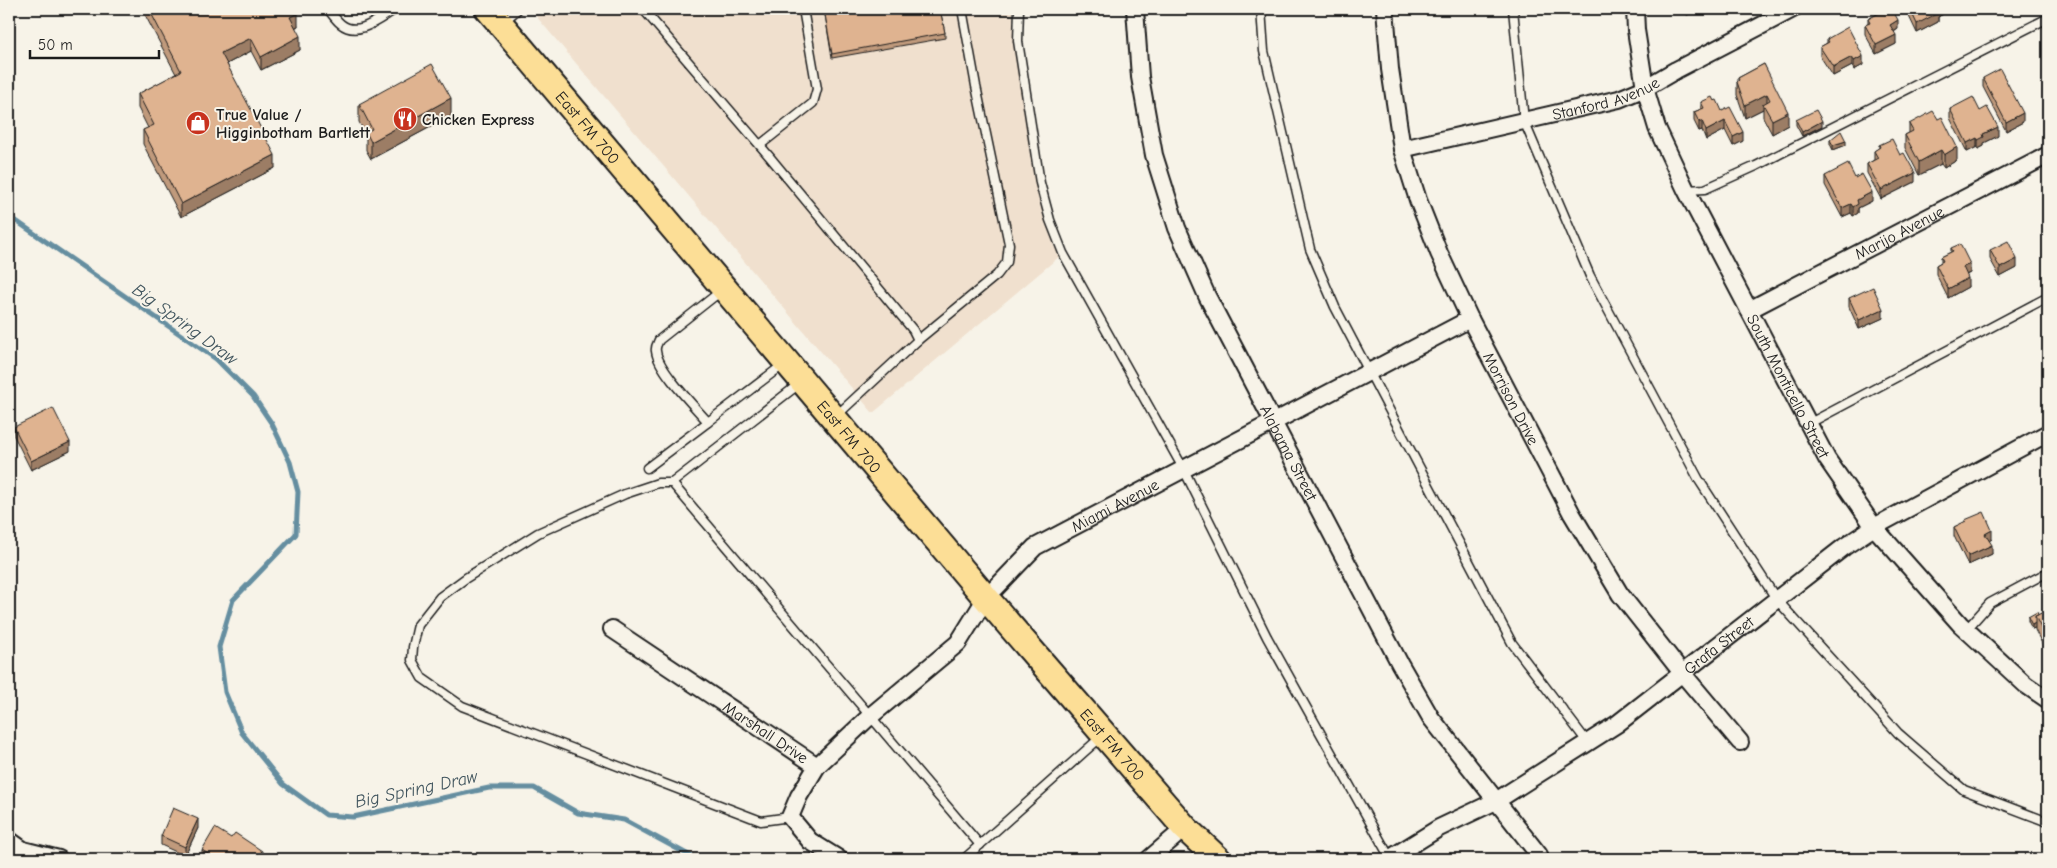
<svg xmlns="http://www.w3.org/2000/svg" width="2057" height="868" font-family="'Comic Neue',sans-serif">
<rect width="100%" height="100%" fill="#f7f3e8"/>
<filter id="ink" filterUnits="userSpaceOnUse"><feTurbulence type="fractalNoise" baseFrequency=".02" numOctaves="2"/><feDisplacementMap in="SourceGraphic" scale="10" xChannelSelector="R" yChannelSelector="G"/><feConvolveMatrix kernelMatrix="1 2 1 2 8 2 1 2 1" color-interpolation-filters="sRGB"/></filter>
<g filter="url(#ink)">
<path fill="#f0e0ce" d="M530 9H1013V37L1031 159 1040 205 1054 246 1060 256 873 413Z"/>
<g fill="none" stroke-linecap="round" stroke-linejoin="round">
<path stroke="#658ea0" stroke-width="5" d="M9 216 216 359 253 396 272 424 290 462 298 492 296 534 233 600 219 647 225 692 242 733 283 784 326 815 353 817 489 788H534L578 813 624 820 696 859"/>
<g stroke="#1c1c1c" stroke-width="11">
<g id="lane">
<path d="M328 9C332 14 336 20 341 24 358 38 380 18 396 9"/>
<path d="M643 9 769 156 913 330 918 340 836 416"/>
<path d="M1019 9 1018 41 1040 183 1050 220 1063 253 1183 468 1267 637 1390 858"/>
<path d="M1261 9 1264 51 1310 249 1335 307 1512 643 1588 743"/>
<path d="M1513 9 1524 121 1590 276 1699 480 1777 600 1898 733 1964 790 2048 822"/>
<path d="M503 22 518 9"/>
<path d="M760 145 813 103 817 89 803 9"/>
<path d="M1686 190 1705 189 1756 166 2048 18"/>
<path d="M721 291 659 340C657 344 655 347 656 351 658 370 695 407 708 422L784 364"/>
<path d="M918 340 997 275 1007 262 1009 244 976 86 962 9"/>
<path d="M1808 424 2048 297"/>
<path d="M647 468 708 422"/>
<path d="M672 483 799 384"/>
<path d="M1966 630 1990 603 2048 572"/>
<path d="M790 817 761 821 462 706 422 678 412 660 413 647 418 625 440 597 466 578 538 533 625 494 658 483H672L980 845"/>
<path d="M964 859 1101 737"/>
</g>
</g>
<g stroke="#1c1c1c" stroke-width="20">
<g id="street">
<path id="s1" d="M1135 9 1140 77 1154 155 1177 228 1207 296 1400 664 1431 718 1539 855"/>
<path id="s2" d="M1385 9 1390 69 1402 149 1418 200 1439 253 1470 319 1572 514 1620 594 1683 674 1740 742"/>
<path id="s3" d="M1635 9 1636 30 1645 88 1657 128 1686 190 1827 459 1874 527 1960 624 2026 685 2048 700"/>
<path id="s4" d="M1402 149 1619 99 1645 88 1676 70 1793 9"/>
<path id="s5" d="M1749 310 2048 155"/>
<path id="s6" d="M612 629 817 766 799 796 790 817 810 841 839 859"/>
<path id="s7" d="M817 766 867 719 958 643 986 598 1035 547 1470 319"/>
<path d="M9 840 23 850 59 859"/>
<path d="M1149 859 1185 828"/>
<path id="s8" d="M1389 859 1439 828 1496 801 1617 724 1844 547 1874 527 2048 433"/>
</g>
</g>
<g stroke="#1c1c1c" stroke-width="29">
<g id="primary">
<path id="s9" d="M488 9 986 598 1185 828 1218 859"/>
</g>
</g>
<use href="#lane" stroke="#f7f3e8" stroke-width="8"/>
<use href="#street" stroke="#f7f3e8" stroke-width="16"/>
<use href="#primary" stroke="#fcde96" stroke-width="25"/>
</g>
<g fill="#c09a7c" stroke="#1c1c1c">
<path d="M142 9H295L298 26 295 28 300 50 261 70 251 51 227 64 275 168 181 217 143 144V130L148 128 138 108V94L176 74Z"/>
<path d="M824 9H940L945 33V38L832 58Z"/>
<path d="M1684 9H1709L1700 13 1698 9 1687 15Z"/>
<path d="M1879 9 1898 29 1894 32 1896 44 1876 54 1865 34V25L1868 24V19L1879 13Z"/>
<path d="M1906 9H1943V14L1938 17V22L1917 33 1906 10Z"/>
<path d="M1827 39 1863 65 1854 70 1852 66 1833 76 1820 56V47L1827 43Z"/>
<path d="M1764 64 1788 125 1772 134 1763 117V109L1745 118 1737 95V82L1738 81V78Z"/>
<path d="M1983 78 2023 122 2006 131 1983 87Z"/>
<path d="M1701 102 1722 111 1743 141 1733 146 1725 130 1706 140 1702 130 1699 131 1694 121V112L1701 109Z"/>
<path d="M359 104 451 116 371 159 366 150V135L359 122Z"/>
<path d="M1950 109 1980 111 1998 136 1984 143V146L1978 149 1977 147 1967 152 1950 118Z"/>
<path d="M1796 120 1822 126 1802 136 1796 125Z"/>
<path d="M1909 124 1957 160 1944 168 1941 164 1919 175 1905 148V135L1909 133Z"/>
<path d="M1830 140 1846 145 1833 150 1830 144Z"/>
<path d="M1879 145 1915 182 1881 199 1867 173V164L1874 160V151L1879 148Z"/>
<path d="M1825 176 1855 178 1872 201 1858 208V213L1853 216 1851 213 1842 217 1825 185Z"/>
<path d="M1951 248 1970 273 1966 275 1968 287 1948 298 1936 274V265L1941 262V257L1951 252Z"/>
<path d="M1990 250 2017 268 2000 277 1990 259Z"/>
<path d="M1849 298 1883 318 1859 329 1849 307Z"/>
<path d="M14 427 70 451 31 470 14 436Z"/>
<path d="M1965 520 1992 539 1989 541 1992 554 1968 565 1954 536V527L1965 522Z"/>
<path d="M2048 610V655L2035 630V628L2032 629 2028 621V617L2038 615Z"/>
<path d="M198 828 185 856 161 845V836Z"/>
<path d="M202 850 262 859H202Z"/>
</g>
<g fill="#9c7d65" stroke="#1c1c1c">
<path d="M1687 9H1698L1687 15Z"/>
<path d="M1700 9H1709L1700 13Z"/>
<path d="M1936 9H1943V14L1938 17V22L1917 33V24Z"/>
<path d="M298 13V26L290 30V17Z"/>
<path d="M1898 20V29L1890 34V25Z"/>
<path d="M1896 35V44L1876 54V45Z"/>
<path d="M300 36V50L261 70V57Z"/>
<path d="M251 38V51L221 67V53Z"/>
<path d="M1863 56V65L1854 70V61Z"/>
<path d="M1852 57V66L1833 76V67Z"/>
<path d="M1767 94V107L1763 104V109L1745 118V105Z"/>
<path d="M451 98V116L371 159V142Z"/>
<path d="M1788 112V125L1772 134V120Z"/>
<path d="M2023 113V122L2006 131V122Z"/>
<path d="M1702 121V130L1699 131V122Z"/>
<path d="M1725 121V130L1706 140V131Z"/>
<path d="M1822 121V126L1802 136V132Z"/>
<path d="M1998 127V136L1984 143V146L1978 149V140L1983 134Z"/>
<path d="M1743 132V141L1733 146V137Z"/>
<path d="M1977 138V147L1967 152V143Z"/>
<path d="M1846 141V145L1833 150V145Z"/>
<path d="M1957 147V160L1944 168V155Z"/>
<path d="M1941 150V164L1919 175V162Z"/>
<path d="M275 155V168L181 217V204Z"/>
<path d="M1915 173V182L1881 199V190Z"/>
<path d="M1872 192V201L1858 208V213L1853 216V207L1857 200Z"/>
<path d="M1851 204V213L1842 217V208Z"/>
<path d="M2017 259V268L2000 277V268Z"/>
<path d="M1970 264V273L1963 276V267Z"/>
<path d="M1968 278V287L1948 298V289Z"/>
<path d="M1883 309V318L1859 329V320Z"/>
<path d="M70 442V451L31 470V461Z"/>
<path d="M1992 530V539L1985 543V534Z"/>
<path d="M1992 545V554L1968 565V556Z"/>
<path d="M2035 623V628L2032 629V625Z"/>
<path d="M198 819V828L185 856V847Z"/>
<path d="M262 851V859H258V857Z"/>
</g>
<g fill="#dfb390" stroke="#1c1c1c">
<path d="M149 9H295L298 13 290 17 300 36 261 57 251 38 221 53 275 155 181 204 143 130 154 125 138 94 181 71Z"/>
<path d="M824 9H940L945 33 832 54Z"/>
<path d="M1879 9H1892L1898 20 1890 25 1896 35 1876 45 1865 25 1870 23 1868 19 1881 12Z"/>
<path d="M1910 9H1937H1936L1938 13 1917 24Z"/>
<path d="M1848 27 1863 56 1854 61 1852 57 1833 67 1820 47 1829 42 1827 39Z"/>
<path d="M432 64 451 98 371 142 366 132 372 129 359 104Z"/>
<path d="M1764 64 1788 112 1772 120 1763 104 1770 100 1767 94 1745 105 1737 82 1739 80 1738 78Z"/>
<path d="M2000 69 2023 113 2006 122 1983 78Z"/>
<path d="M1712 97 1714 101 1717 100 1722 111 1730 107 1743 132 1733 137 1725 121 1706 131 1702 121 1699 122 1694 112 1704 108 1701 102Z"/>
<path d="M1973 97 1980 111 1987 107 1998 127 1983 134 1984 137 1978 140 1977 138 1967 143 1950 109Z"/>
<path d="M1816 110 1822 121 1802 132 1796 120Z"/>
<path d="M1933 111 1938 119 1942 117 1957 147 1944 155 1941 150 1919 162 1905 135 1913 131 1909 124Z"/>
<path d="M1841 131 1846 141 1833 145 1830 140Z"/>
<path d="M1892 139 1900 155 1904 153 1915 173 1881 190 1867 164 1878 158 1874 151 1880 147 1879 145Z"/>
<path d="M1848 164 1855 178 1862 174 1872 192 1857 200 1858 204 1853 207 1851 204 1842 208 1825 176Z"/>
<path d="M2008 241 2017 259 2000 268 1990 250Z"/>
<path d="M1960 244 1970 264 1963 267 1968 278 1948 289 1936 265 1943 261 1941 257 1953 251 1951 248Z"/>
<path d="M1873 287 1883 309 1859 320 1849 298Z"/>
<path d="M53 408 70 442 31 461 14 427Z"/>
<path d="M1984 512 1992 530 1985 534 1992 545 1968 556 1954 527 1966 521 1965 520Z"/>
<path d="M2048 610V642L2035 616Z"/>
<path d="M2037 612 2038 615 2035 616V623L2032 625 2028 617Z"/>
<path d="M173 808 198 819 185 847 161 836Z"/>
<path d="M215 828 231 838 235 833 262 851 258 857 261 859H216L202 850Z"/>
</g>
</g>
<defs>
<g id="restaurant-disc" transform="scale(1.25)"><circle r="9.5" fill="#c8321e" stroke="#f7f3e8"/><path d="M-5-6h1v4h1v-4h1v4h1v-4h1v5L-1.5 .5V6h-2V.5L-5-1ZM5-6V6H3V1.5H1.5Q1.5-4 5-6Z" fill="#fff"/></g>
<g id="shop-disc" transform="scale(1.25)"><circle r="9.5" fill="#c8321e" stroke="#f7f3e8"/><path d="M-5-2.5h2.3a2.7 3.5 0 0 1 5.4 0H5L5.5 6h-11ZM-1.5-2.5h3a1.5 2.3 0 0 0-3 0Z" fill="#fff"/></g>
</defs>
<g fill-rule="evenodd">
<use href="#restaurant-disc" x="405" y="119"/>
<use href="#shop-disc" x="198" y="123"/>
</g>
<g text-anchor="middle" stroke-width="4" stroke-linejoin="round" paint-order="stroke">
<g font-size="16" fill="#1c1c1c" stroke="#f7f3e8">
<text dy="6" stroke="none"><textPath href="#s4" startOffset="210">Stanford Avenue</textPath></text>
<text dy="6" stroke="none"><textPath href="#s9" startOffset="155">East FM 700</textPath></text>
<text dy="6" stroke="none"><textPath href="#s5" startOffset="169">Marijo Avenue</textPath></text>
<text dy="6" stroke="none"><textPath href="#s3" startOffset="411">South Monticello Street</textPath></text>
<text dy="6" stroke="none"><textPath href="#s2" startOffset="414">Morrison Drive</textPath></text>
<text dy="6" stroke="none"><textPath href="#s9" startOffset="560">East FM 700</textPath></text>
<text dy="6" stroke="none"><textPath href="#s1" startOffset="475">Alabama Street</textPath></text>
<text dy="6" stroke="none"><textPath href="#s7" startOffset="401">Miami Avenue</textPath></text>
<text dy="6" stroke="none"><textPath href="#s8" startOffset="394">Grafa Street</textPath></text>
<text dy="6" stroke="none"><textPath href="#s6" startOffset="185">Marshall Drive</textPath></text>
<text dy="6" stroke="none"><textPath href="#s9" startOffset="965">East FM 700</textPath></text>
</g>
<g font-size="16" font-weight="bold" fill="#1c1c1c" stroke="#f7f3e8" text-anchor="start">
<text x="216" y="120">True Value /<tspan x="216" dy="18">Higginbotham Bartlett</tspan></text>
<text x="422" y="125">Chicken Express</text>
</g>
<g font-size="18" font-style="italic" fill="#41555e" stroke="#f7f3e8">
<text transform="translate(185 324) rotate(36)" y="6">Big Spring Draw</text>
<text transform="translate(416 789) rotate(-12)" y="6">Big Spring Draw</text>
</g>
</g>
<rect width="2057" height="868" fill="none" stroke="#f7f3e8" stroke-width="30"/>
<rect x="15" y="15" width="2027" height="838" fill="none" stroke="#1c1c1c" stroke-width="2" filter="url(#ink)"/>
<path d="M30 50v8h129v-8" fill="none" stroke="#1c1c1c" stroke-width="2.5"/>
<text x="38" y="50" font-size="15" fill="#1c1c1c" stroke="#f7f3e8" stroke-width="4" paint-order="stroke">50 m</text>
</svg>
